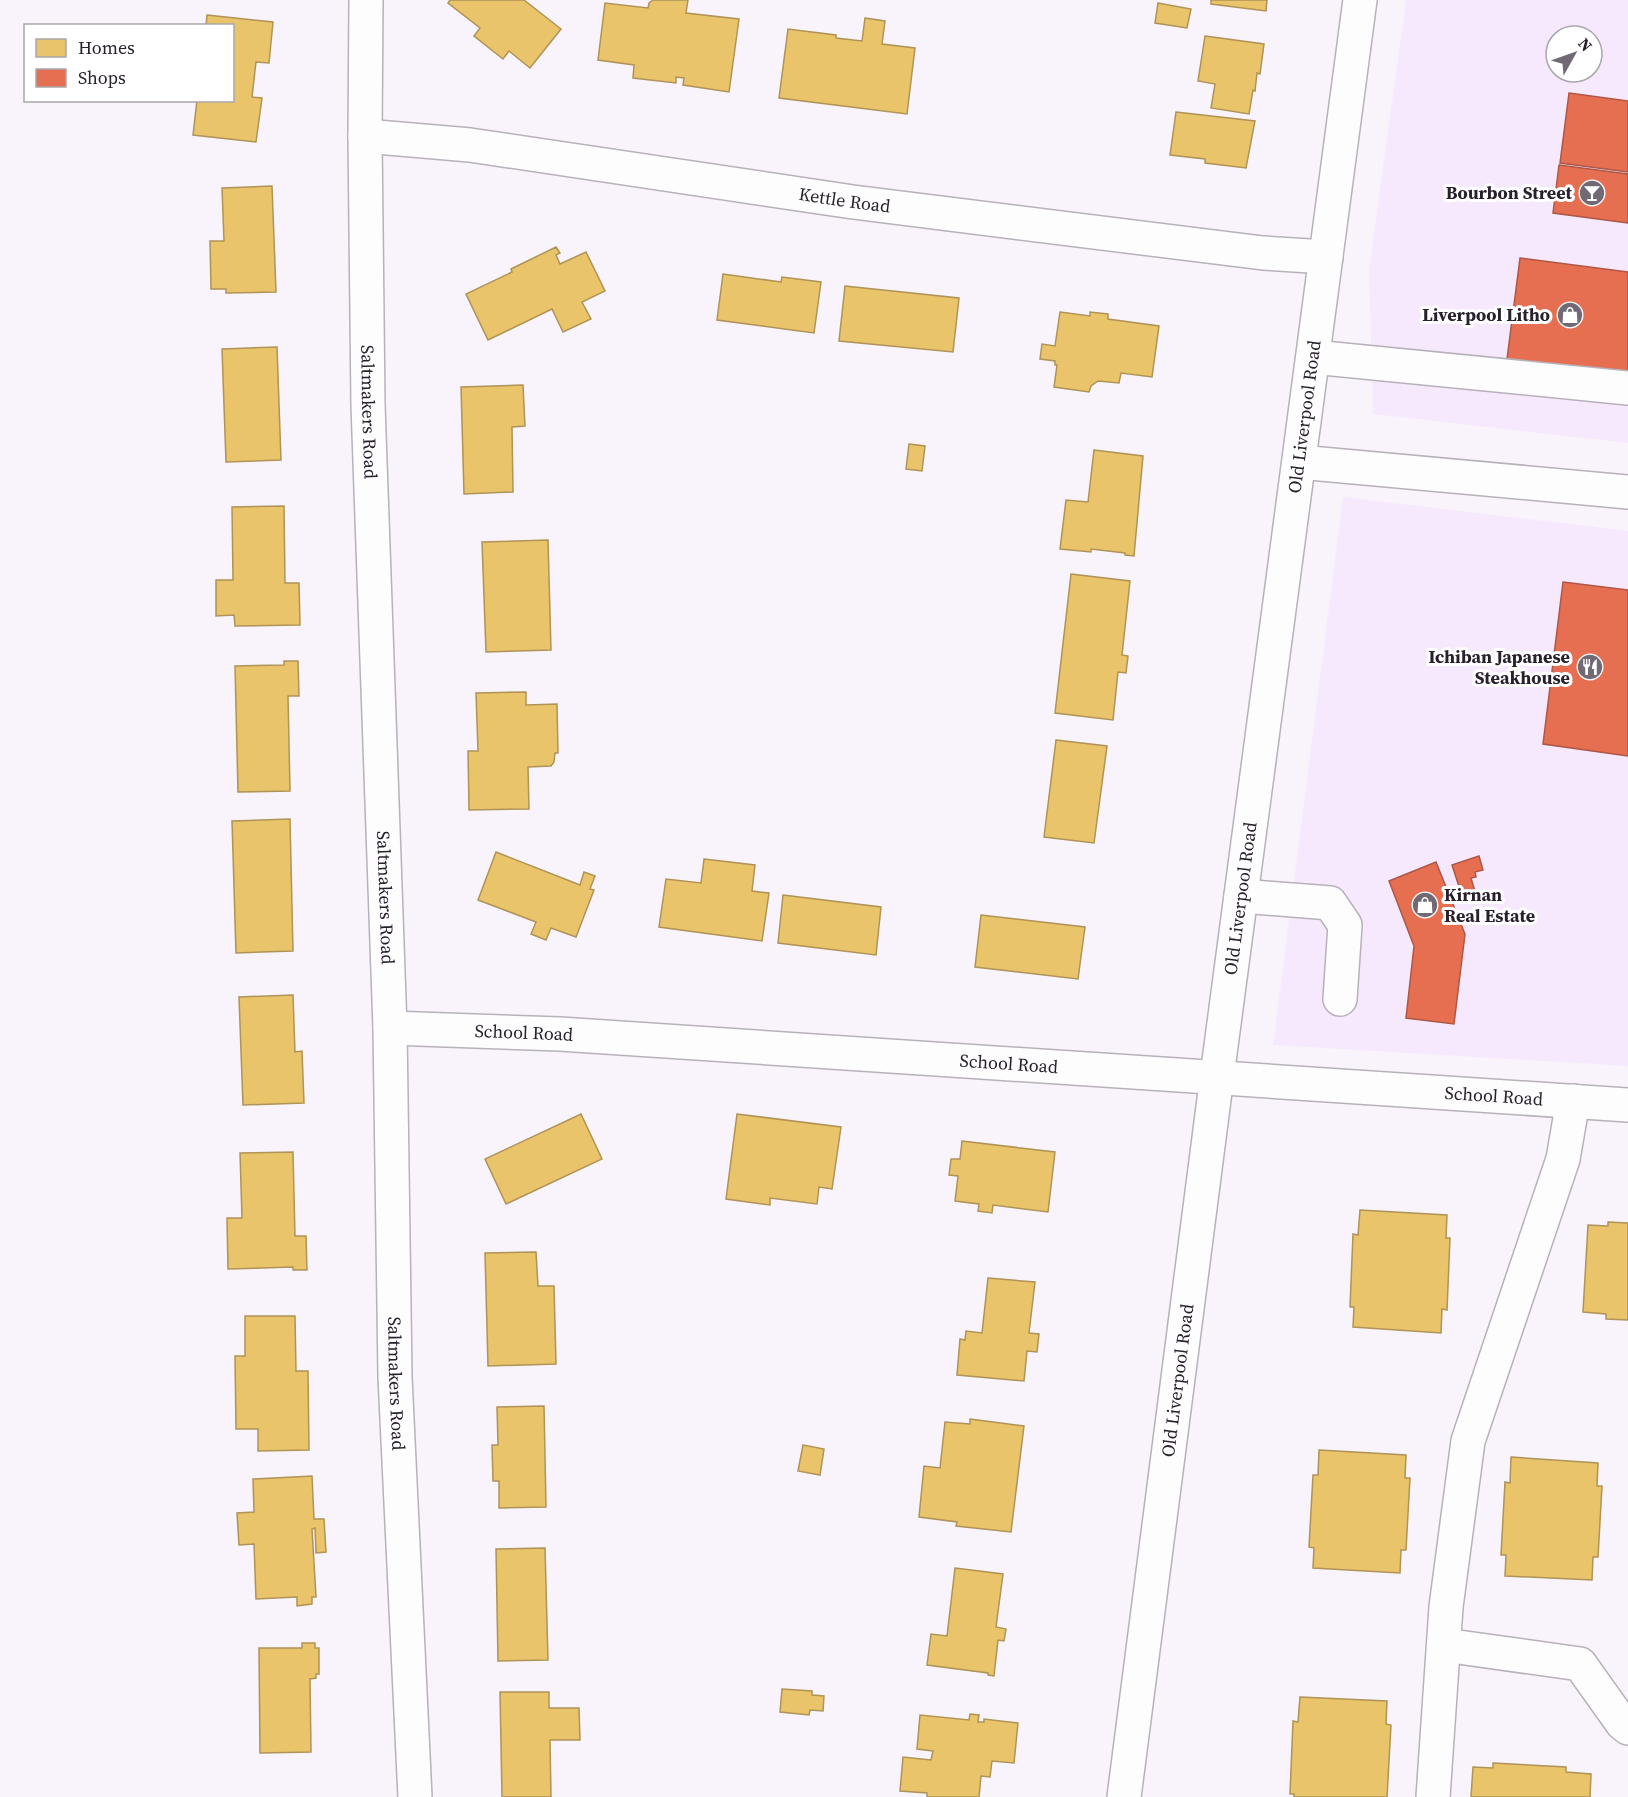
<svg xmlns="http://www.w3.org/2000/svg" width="1628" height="1797" font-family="'Source Serif 4',serif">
<rect width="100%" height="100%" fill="#f9f4fb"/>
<g fill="#f7e9fd" fill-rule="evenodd">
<path d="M1406 0H1628V443L1373 414 1369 269ZM1556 36H1592V72H1556Z"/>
<path d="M1343 497 1628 531V1066L1273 1045Z"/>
</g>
<g fill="#e9c46a" stroke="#af9357" stroke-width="1.5">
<path d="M450 0H524L561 29 530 68 509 51 503 59 474 36 480 28 448 3Z"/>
<path d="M653 0H688L686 13 739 19 729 92 683 85 684 78 676 77V83L633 78 634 65 598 60 605 3 648 8 649 3Z"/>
<path d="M1211 0H1267L1266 11 1211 4Z"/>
<path d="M1158 3 1191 9 1187 28 1155 23Z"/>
<path d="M207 15 273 22 269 63 256 62 252 97 262 98 256 142 193 135 197 100H232V26H206Z"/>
<path d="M865 18 885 21 882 44 915 48 907 114 779 98 788 29 836 35V38L862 41Z"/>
<path d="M1205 36 1264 44 1260 74 1257 73 1255 91 1253 90 1249 114 1211 108 1215 84 1198 81Z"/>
<path d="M1176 112 1255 121 1246 168 1205 163V159L1170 155Z"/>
<path d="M272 186 276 292 226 293V289H211L210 241H224L222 188Z"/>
<path d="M556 247 560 253 556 255 560 264 586 252 605 291 582 302 591 319 563 332 552 309 488 340 466 294 512 272 511 269Z"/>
<path d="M723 274 781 282 782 277 821 282 814 333 717 320Z"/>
<path d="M845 286 959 298 953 352 839 341Z"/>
<path d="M1060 312 1090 316V312L1108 314V319L1159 326 1152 377 1121 373 1119 383 1098 381 1091 386 1089 392 1054 387 1057 365H1055V361L1040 359 1042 344 1055 346Z"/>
<path d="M277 347 281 460 226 462 222 349Z"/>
<path d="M523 385 525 426 512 427 513 492 464 494 461 387Z"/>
<path d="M909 444 925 446 922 471 906 469Z"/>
<path d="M1094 450 1143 456 1134 556 1125 555V553L1091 549V552L1060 549 1066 500 1088 502Z"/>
<path d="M284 506 285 583H299L300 625 235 626 234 615 216 616V580H233L232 507Z"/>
<path d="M548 540 551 650 486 652 482 542Z"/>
<path d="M1071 574 1130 581 1122 655 1128 656 1126 673 1118 672 1113 720 1055 713Z"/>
<path d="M284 661H298L299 696H288L290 791 238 792 235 666 284 665Z"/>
<path d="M526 692V705L557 704 558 753H555L554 762 551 766 528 767 529 809 469 810 468 751H478L476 693Z"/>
<path d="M1056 740 1107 746 1094 843 1044 837Z"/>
<path d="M290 819 293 951 236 953 232 821Z"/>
<path d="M496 852 580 885 584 872 595 876 590 889 594 890 576 937 551 928 546 940 531 934 536 922 478 900Z"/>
<path d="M704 859 755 865 752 891 769 893 762 941 659 927 666 879 701 883Z"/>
<path d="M783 895 881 907 876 955 778 943Z"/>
<path d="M981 915 1085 927 1078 979 975 967Z"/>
<path d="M293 995 295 1052 302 1051 304 1103 243 1105 239 997Z"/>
<path d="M581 1114 602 1159 506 1204 485 1159Z"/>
<path d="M737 1114 841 1127 832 1189 819 1187 817 1204 770 1198V1205L726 1199Z"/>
<path d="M962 1141 1055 1152 1048 1212 993 1205 992 1213 978 1211 979 1204 955 1201 958 1176 949 1175 951 1159H960Z"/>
<path d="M293 1152 295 1236H306L307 1270H293V1267L228 1269 227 1218H242L240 1153Z"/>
<path d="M1360 1210 1447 1215 1446 1238H1450L1447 1310 1442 1309 1441 1333 1353 1327 1354 1307H1350L1353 1234 1358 1235Z"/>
<path d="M1608 1222 1628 1223V1320L1606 1319V1314L1583 1312 1588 1225 1608 1226Z"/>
<path d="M536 1252 538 1286H554L556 1364 488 1366 485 1253Z"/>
<path d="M988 1278 1035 1282 1029 1333 1039 1334 1037 1352 1027 1351 1024 1381 957 1375 960 1339 965 1340 966 1331 982 1333Z"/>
<path d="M245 1316H295L296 1371H308L309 1450 258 1451V1429H236L235 1356H245Z"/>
<path d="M544 1406 546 1507 499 1508V1481H493L492 1445H498L497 1407Z"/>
<path d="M970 1419 1024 1426 1011 1532 956 1526 957 1522 919 1517 924 1466 940 1468 945 1422 970 1424Z"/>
<path d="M803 1445 824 1449 820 1475 798 1471Z"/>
<path d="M1319 1450 1406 1455 1405 1478H1410L1406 1550H1401L1400 1573 1313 1568 1314 1548 1309 1547 1313 1475H1318Z"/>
<path d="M1511 1457 1598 1463 1597 1486H1602L1598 1557H1593L1592 1580 1505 1576 1506 1555H1501L1505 1482 1510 1483Z"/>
<path d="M312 1476 314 1519H324L326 1552 316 1553 315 1528 312 1529 316 1597H312V1604L297 1606V1597L256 1599 254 1544 239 1545 237 1513 254 1512 253 1479Z"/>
<path d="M545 1548 548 1660 498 1661 496 1549Z"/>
<path d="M955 1568 1003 1574 996 1627 1006 1629 1004 1641 998 1640 994 1676 988 1675V1673L927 1665 931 1634 947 1636Z"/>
<path d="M302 1643H315V1648H319V1674H316V1678L310 1679 311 1752 260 1753 259 1648H302Z"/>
<path d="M782 1689 812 1691V1695L824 1696 823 1711 810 1710 809 1715 780 1712Z"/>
<path d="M500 1692H549V1708H579L580 1740H550L551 1797H502Z"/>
<path d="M1300 1697 1387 1701 1386 1724 1391 1725 1387 1797H1294V1794H1290L1293 1721 1298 1722Z"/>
<path d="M970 1714 979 1715 978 1722H984V1719L1018 1723 1014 1763 992 1761 990 1777 981 1776 979 1797H927V1793L900 1791 903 1757 931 1760 933 1751 917 1749 920 1715 969 1720Z"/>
<path d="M1493 1763 1566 1767V1772L1591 1774 1590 1797H1471L1473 1767 1493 1768Z"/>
</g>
<g fill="#e76f51" stroke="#ae5746" stroke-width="1.5">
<path d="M1569 93 1628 101V172L1560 163Z"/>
<path d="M1559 165 1628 174V223L1553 213Z"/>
<path d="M1520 258 1628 272V375L1507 359Z"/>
<path d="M1563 582 1628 590V756L1543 744Z"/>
<path d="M1479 856 1483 870 1475 872 1476 877 1471 878 1476 895 1463 899 1452 865Z"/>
<path d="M1436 862 1465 934 1454 1024 1406 1018 1414 946 1389 881Z"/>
</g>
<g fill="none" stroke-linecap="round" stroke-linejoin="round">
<g stroke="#b7b1ba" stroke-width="36">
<g id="minor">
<path id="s1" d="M366 0 365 136 368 405 390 1028 395 1377 415 1797"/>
<path id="s2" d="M365 136 470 145 853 202 1263 253 1326 257"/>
<path d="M1313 357 1628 388"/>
<path d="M1299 462 1628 492"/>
<path d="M1241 896 1330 903 1345 925 1340 999"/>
<path id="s3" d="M390 1028 560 1034 1628 1105"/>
<path d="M1444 1645 1580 1664 1622 1723 1628 1728"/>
<path d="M1433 1797 1446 1607 1468 1441 1563 1159 1573 1101"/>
</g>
</g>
<g stroke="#b7b1ba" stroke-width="36">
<g id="major">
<path id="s4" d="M1124 1797 1217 1076 1360 0"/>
</g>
</g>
<use href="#minor" stroke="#fefdfe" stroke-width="33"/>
<use href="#major" stroke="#fefdfe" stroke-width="33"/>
</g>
<defs>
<g id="bar-disc" transform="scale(1.35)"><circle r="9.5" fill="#716a74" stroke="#fff"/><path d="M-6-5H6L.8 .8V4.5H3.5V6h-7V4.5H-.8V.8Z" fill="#fff"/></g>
<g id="shop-disc" transform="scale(1.35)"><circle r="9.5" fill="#716a74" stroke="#fff"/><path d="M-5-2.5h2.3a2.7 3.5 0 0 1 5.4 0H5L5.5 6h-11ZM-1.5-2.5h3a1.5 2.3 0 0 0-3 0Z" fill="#fff"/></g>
<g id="restaurant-disc" transform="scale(1.35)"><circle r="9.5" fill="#716a74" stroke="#fff"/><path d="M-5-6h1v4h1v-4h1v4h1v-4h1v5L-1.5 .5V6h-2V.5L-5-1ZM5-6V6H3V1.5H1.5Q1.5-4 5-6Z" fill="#fff"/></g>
</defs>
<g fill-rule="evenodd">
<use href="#bar-disc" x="1592" y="193"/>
<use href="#shop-disc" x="1570" y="315"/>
<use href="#restaurant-disc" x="1590" y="667"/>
<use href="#shop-disc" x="1425" y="905"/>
</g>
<g text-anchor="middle" stroke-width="6" stroke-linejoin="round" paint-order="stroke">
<g font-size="18" font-weight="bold" fill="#28202c" stroke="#fff" text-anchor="end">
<text x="1572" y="199">Bourbon Street</text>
<text x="1550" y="321">Liverpool Litho</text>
<text x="1570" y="663">Ichiban Japanese<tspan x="1570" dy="21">Steakhouse</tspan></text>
<text x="1444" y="901" text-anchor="start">Kirnan<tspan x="1444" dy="21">Real Estate</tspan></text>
</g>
<g font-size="18" fill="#28202c" stroke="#fff">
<text dy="6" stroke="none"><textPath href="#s2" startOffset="484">Kettle Road</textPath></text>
<text dy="6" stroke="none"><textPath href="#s1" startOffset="412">Saltmakers Road</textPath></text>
<text dy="6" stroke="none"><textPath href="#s4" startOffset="1392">Old Liverpool Road</textPath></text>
<text dy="6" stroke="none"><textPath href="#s4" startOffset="906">Old Liverpool Road</textPath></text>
<text dy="6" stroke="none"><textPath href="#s1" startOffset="898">Saltmakers Road</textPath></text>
<text dy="6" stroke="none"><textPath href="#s3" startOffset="134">School Road</textPath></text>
<text dy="6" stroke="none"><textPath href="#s3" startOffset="620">School Road</textPath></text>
<text dy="6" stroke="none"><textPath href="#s3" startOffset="1106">School Road</textPath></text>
<text dy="6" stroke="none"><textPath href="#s4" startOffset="420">Old Liverpool Road</textPath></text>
<text dy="6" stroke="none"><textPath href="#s1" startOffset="1384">Saltmakers Road</textPath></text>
</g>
</g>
<rect x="24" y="24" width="210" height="78" fill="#ffffff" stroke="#a9a6ab" stroke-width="1.5"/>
<rect x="36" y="39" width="30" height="18" fill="#e9c46a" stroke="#a9a6ab" stroke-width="1.5"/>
<text x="78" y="54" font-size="18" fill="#28202c">Homes</text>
<rect x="36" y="69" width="30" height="18" fill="#e76f51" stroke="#a9a6ab" stroke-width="1.5"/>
<text x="78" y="84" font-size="18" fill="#28202c">Shops</text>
<g transform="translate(1574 54) rotate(50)"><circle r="28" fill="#ffffff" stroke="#a9a6ab" stroke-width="1.5"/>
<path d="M0-4.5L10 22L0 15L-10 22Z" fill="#716a74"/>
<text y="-9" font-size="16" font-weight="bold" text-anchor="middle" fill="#28202c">N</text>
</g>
</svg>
